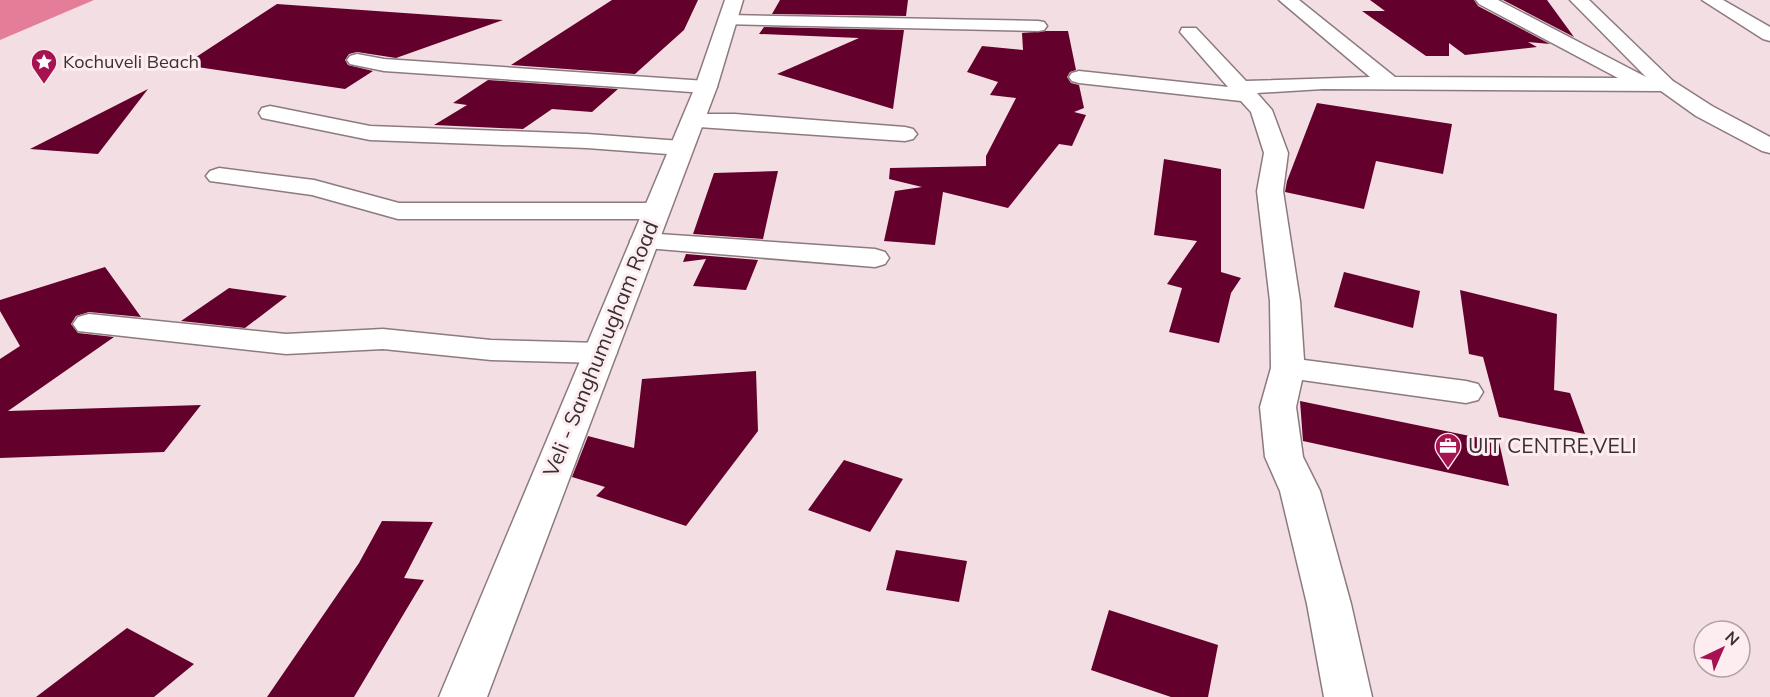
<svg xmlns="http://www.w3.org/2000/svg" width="1770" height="697" font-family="Mulish,sans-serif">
<rect width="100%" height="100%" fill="#f3dfe3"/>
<path fill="#e47d98" d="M0 0H94L0 40Z"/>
<g fill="#63012c">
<path d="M612 0H698L684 30 635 74 511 65Z"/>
<path d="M780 0H908L906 16 772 14Z"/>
<path d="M1370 0H1474L1478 6 1550 44 1528 42 1537 47 1465 55 1449 43V56H1426L1362 11H1385Z"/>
<path d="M1503 0H1547L1574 37Z"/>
<path d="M277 4 503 20 396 58 357 52 349 54 345 60 348 65 373 71 345 89 184 65Z"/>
<path d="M764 27 904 30 893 109 777 74 859 38 759 34Z"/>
<path d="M1046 31H1068L1076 70 1070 72 1067 77 1071 83 1079 85 1084 108 1074 112 1086 115 1072 146 1059 144 1008 208 943 192 935 245 884 241 895 191 922 187 889 179 890 168 986 166V156L1016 98 990 95 998 82 967 72 982 46 1023 50 1022 33Z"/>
<path d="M488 80 618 89 592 112 552 109 523 129 434 125 467 105 453 103Z"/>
<path d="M148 89 98 154 30 149Z"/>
<path d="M1317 103 1452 124 1443 174 1376 161 1364 209 1285 192 1287 181Z"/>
<path d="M1164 159 1221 169V272L1241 278 1231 293 1219 343 1169 332 1182 288 1167 284 1197 241 1154 235Z"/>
<path d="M778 171 763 239 693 234 714 173Z"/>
<path d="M686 254 758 260 746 290 693 286 706 259 683 262Z"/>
<path d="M105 267 141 317 89 312 76 316 71 324 78 333 114 337 8 411 201 405 164 452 0 458V359L20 346 0 311V300Z"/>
<path d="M1344 272 1420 291 1413 328 1334 307Z"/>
<path d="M229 288 287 296 245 328 181 321Z"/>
<path d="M1460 290 1557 314 1554 390 1570 393 1585 434 1499 417 1483 357 1469 354Z"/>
<path d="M756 371 758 431 686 526 596 496 605 487 572 477 588 436 634 448 642 379Z"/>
<path d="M1300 401 1499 442 1509 486 1303 441Z"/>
<path d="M844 460 903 479 870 532 808 510Z"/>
<path d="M382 521 433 522 404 578 424 580 354 697H267L359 563Z"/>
<path d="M896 550 967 561 959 602 886 590Z"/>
<path d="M1109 610 1218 645 1208 697H1171L1091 670Z"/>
<path d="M127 628 194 664 154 697H36Z"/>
</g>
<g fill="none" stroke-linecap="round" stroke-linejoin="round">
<g stroke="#8d7a7e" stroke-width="3">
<g id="minor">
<path d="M1279 0H1299L1395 77 1618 78 1479 4 1476 0H1498L1646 77 1570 0H1589L1673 81 1712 106 1770 137V153L1762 151 1696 116 1661 91 1323 89 1257 93 1272 110 1288 153 1283 191 1300 301 1304 360 1466 381 1478 384 1483 392 1478 400 1466 403 1302 380 1296 407 1303 457 1320 491 1351 604 1372 697H1324L1307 604 1280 491 1265 457 1260 407 1271 368 1270 301 1257 191 1264 153 1251 112 1241 101 1079 83 1072 81 1069 77 1072 73 1079 71 1228 87 1180 32 1182 28H1196L1246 81 1370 77Z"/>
<path d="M1702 0H1723L1770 27V41L1763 39Z"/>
<path d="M728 15 1038 21 1044 22 1047 26 1044 30 1038 31 722 24 719 20 722 16Z"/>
<path d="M357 54 384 59 706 81 713 83 717 87 713 91 706 93 384 71 350 64 347 60 350 56Z"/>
<path d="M270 106 370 126 587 134 681 141 689 143 693 148 689 153 681 155 587 148 370 140 262 118 259 113 262 108Z"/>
<path d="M692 114H735L905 127 913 129 917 134 913 139 905 141 684 126 681 121 684 116Z"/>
<path d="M219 168 314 180 399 203H656L665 205 669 211 665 217 656 219H398L312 195 210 181 206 176 210 171Z"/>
<path d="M644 233 875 249 885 252 889 258 885 264 875 267 634 247 630 241 634 235Z"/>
<path d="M89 314 286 334 383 329 491 340 600 343 612 346 617 353 612 360 600 363 491 360 383 349 286 354 78 331 73 324 78 317Z"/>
</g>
</g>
<g stroke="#8d7a7e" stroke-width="3">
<path id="major" d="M725 0H743L717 87 487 697H439L695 87Z"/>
</g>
<use href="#minor" fill="#fff" fill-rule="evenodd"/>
<use href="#major" fill="#fff" fill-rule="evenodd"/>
</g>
<defs>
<g id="sight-pin" transform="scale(1.35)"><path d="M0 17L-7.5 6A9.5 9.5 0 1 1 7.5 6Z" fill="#a61350" stroke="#feedf0"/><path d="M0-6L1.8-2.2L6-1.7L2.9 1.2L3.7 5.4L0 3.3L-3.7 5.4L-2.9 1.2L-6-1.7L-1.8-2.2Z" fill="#fff"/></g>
<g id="office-pin" transform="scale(1.35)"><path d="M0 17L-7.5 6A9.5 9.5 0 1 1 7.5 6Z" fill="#a61350" stroke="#feedf0"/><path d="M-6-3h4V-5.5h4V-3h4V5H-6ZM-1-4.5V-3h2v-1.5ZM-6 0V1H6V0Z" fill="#fff"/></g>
</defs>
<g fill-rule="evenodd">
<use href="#sight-pin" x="44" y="62"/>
<use href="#office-pin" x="1448" y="446"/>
</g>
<g text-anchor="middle" stroke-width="6" stroke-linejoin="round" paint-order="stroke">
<g font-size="18" fill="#383032" stroke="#feedf0" text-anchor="start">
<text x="63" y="68">Kochuveli Beach</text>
</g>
<g font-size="21" fill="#383032" stroke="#feedf0">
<text transform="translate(601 349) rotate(-68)" y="7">Veli - Sanghumugham Road</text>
</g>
<g font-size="21" fill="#383032" stroke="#feedf0" text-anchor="start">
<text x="1468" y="453">UIT CENTRE,VELI</text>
</g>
</g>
<g transform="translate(1722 649) rotate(44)"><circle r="28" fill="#feedf0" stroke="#afa1a4" stroke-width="1.5"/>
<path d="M0-4.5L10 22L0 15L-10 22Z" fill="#a61350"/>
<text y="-9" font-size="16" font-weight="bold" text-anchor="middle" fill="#383032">N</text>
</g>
</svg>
